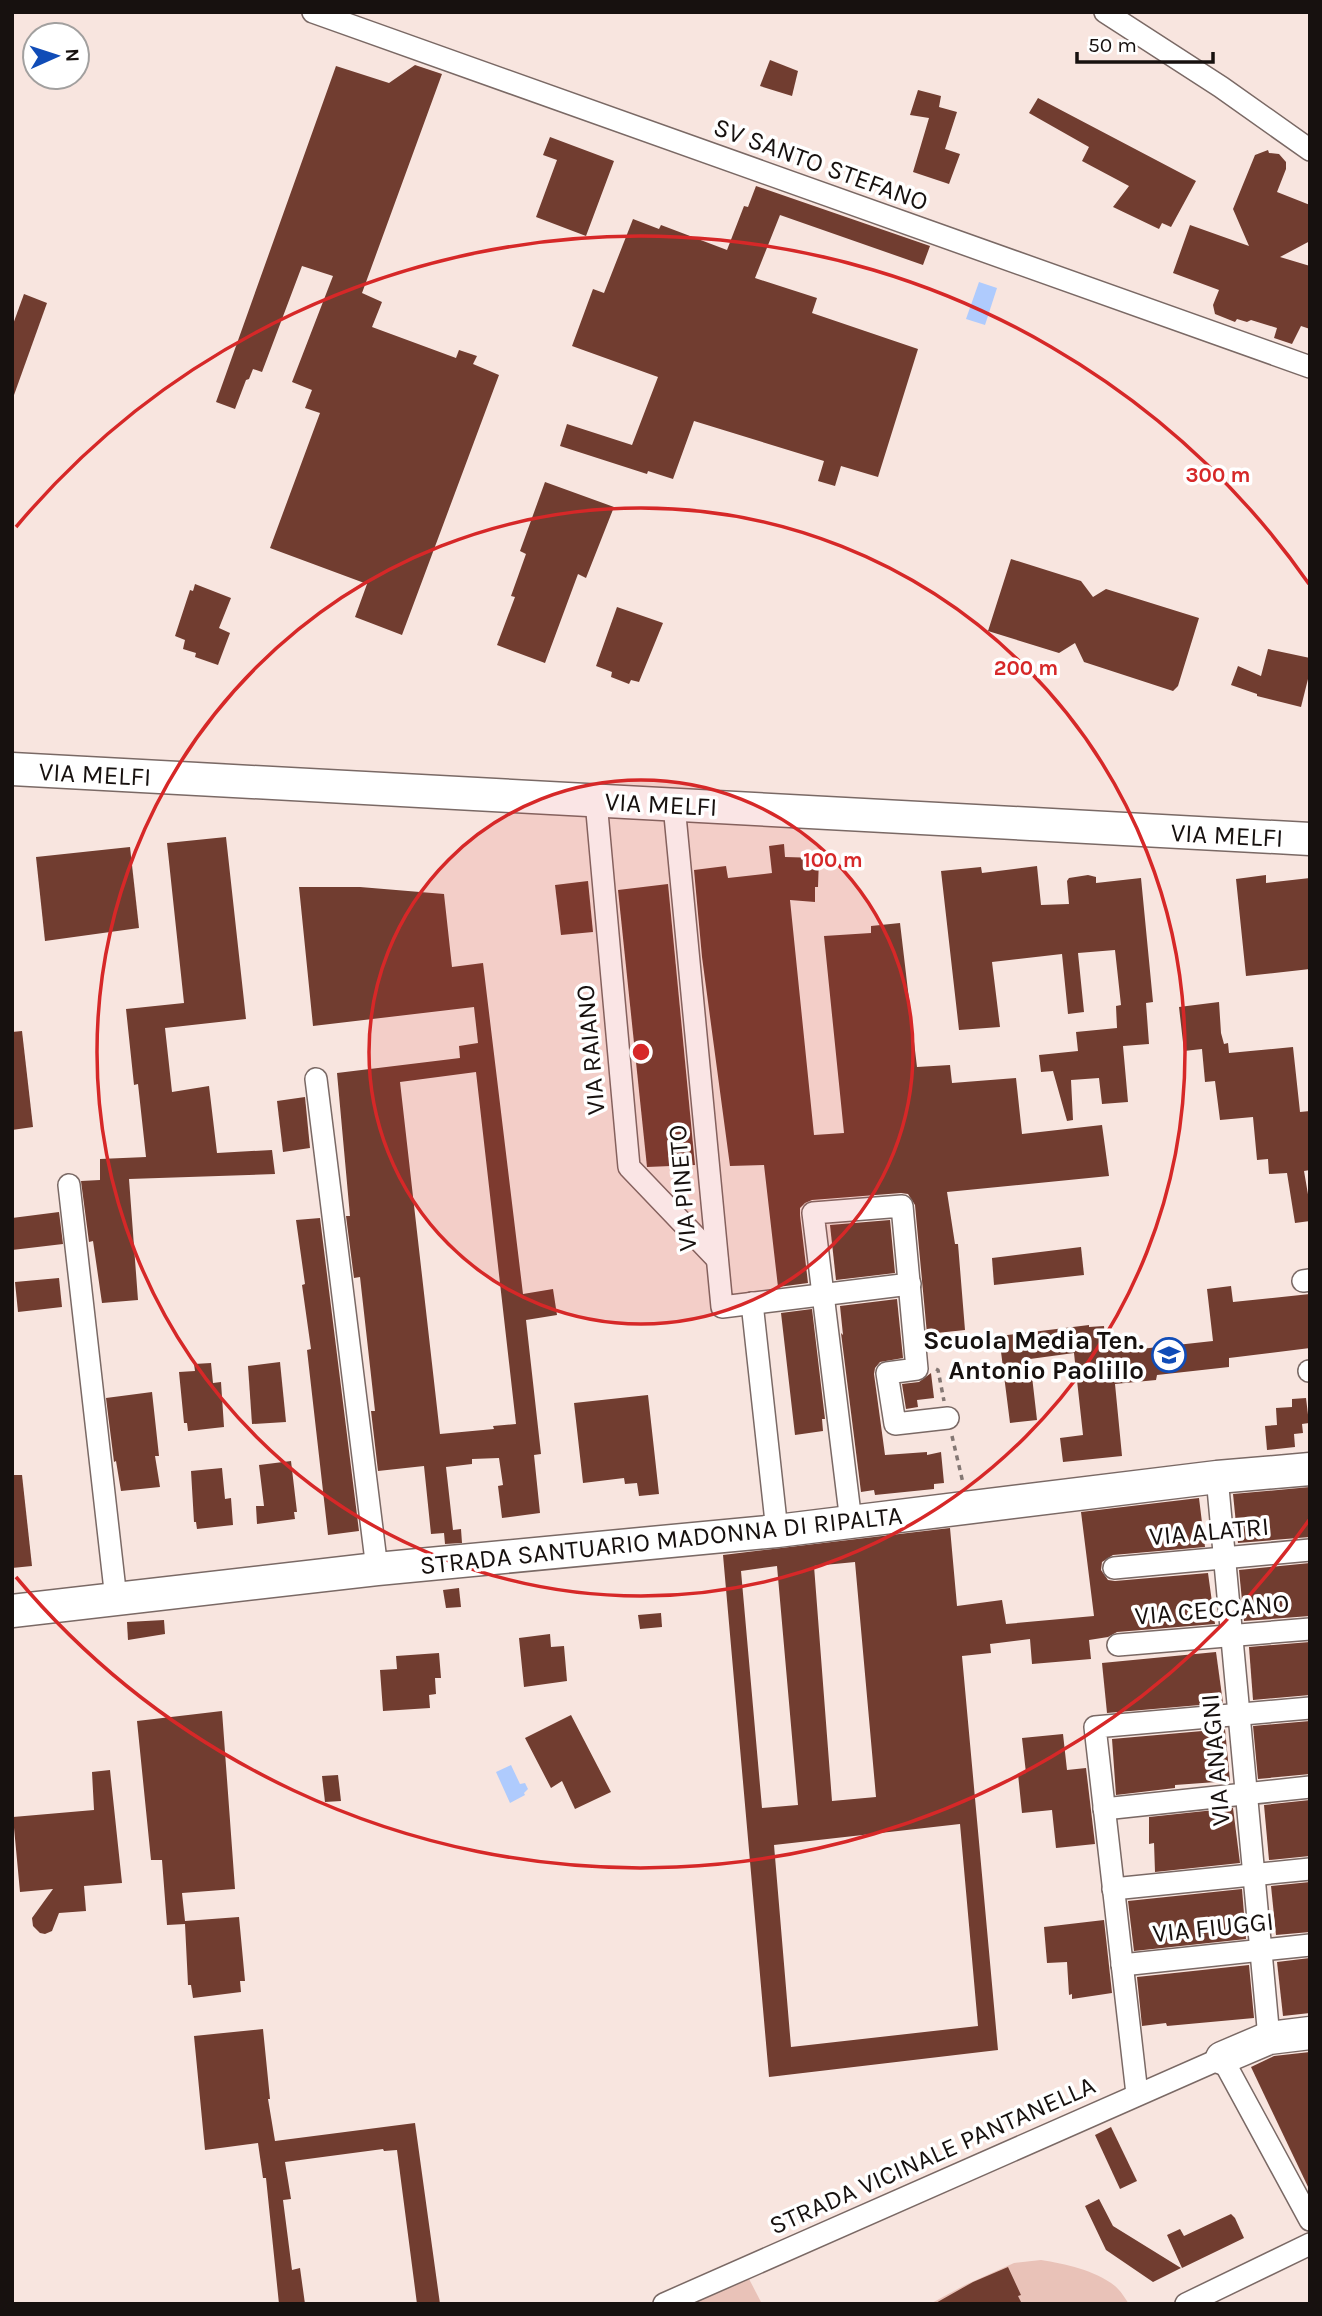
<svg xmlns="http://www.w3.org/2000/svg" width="1322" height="2316" font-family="Karla,sans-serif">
<rect width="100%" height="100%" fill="#f8e5df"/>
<g fill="#e9c2b8">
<path d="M1041 2260C1065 2264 1095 2270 1115 2286 1120 2290 1125 2298 1129 2304H930L965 2285 1014 2263Z"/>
<path d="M748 2277 762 2304H693Z"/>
</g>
<g fill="#afcbfd">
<path d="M979 282 997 288 985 325 966 319Z"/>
<path d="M511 1765 520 1784 525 1783 528 1789 524 1793 525 1795 510 1803 496 1772Z"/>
</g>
<g fill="#713d30" fill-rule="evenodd">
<path d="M770 60 798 71 792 96 760 86Z"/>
<path d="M415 65 442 74 362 293 382 302 372 327 456 358 459 350 477 356 473 364 499 375 402 635 355 617 367 584 270 548 320 413 305 408 312 390 292 382 333 276 302 266 262 372 253 369 249 379 246 380 235 409 216 402 336 66 389 83Z"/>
<path d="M918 90 941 96 939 107 957 112 945 149 960 154 949 184 913 172 929 118 910 115Z"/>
<path d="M1038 98 1196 181 1171 227 1162 223 1159 229 1113 207 1129 186 1082 161 1089 147 1029 113Z"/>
<path d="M550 137 614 161 586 236 536 217 557 160 543 155Z"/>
<path d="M1268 150 1269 153 1279 154 1286 162V169L1277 192 1310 205V241L1280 257 1310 266V329L1301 326 1292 344 1274 338 1277 328 1251 320 1247 322 1237 319 1235 322 1215 314 1213 305 1219 290 1173 273 1190 225 1249 246 1233 209 1255 155Z"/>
<path d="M756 186 930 246 923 265 780 215 755 278 817 298 812 313 918 349 878 477 841 466 835 486 818 481 824 461 694 421 673 479 648 471 647 474 560 446 567 424 632 445 658 377 572 346 593 289 604 293 633 219 659 229 661 225 727 250 744 206 748 207Z"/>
<path d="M24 294 47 303 14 395H12V327Z"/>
<path d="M545 482 614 507 586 578 578 574 545 663 497 645 515 597 511 596 526 554 520 551Z"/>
<path d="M1011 559 1081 581 1093 597 1106 589 1199 618 1178 686 1173 691 1084 662 1075 643 1059 653 988 631Z"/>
<path d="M195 584 231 598 219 628 230 633 218 665 195 657 196 653 183 649 185 640 175 636 190 590 193 591Z"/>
<path d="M617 607 663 623 639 682 631 680 629 684 611 677 612 672 596 666Z"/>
<path d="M1268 649 1310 658V671L1301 707 1257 696V694L1231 685 1238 666 1261 676Z"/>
<path d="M226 837 246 1019 165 1028 172 1092 209 1086 217 1153 272 1150 275 1174 129 1179 138 1300 102 1303 93 1241 89 1242 81 1181 100 1180V1159L146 1157 138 1084 134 1085 126 1009 184 1003 167 843Z"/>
<path d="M784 844 785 857 819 858 818 887H815V902L790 900 814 1135 844 1133 824 936 871 933V926L900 923 917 1067 950 1065 952 1083 1016 1078 1022 1134 1102 1125 1109 1176 947 1192 955 1244H958L965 1330 927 1334 915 1205 908 1194 901 1193 812 1200 805 1203 800 1208V1215L808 1283 778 1287 764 1165 730 1166 702 957 694 870 726 866 728 878 772 873 769 846Z"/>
<path d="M130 847 139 928 45 941 36 857Z"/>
<path d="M1037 866 1041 905 1069 904 1067 881 1069 878 1088 875 1096 877V883L1141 878 1153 1002 1146 1003 1149 1044 1123 1046 1128 1102 1102 1104 1099 1078 1071 1080 1073 1120 1067 1121 1053 1071 1041 1072 1039 1055 1078 1051 1076 1032 1117 1028 1116 1006 1121 1005 1115 950 1078 953 1084 1012 1068 1014 1062 954 992 962 1000 1027 959 1030 941 871 981 867 982 873Z"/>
<path d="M1266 875V883L1310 878V969L1246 976 1236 879Z"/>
<path d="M588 881 593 932 561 935 555 885Z"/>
<path d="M668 884 695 1165 647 1167 618 890Z"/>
<path d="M299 887H360L444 894 452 967 483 963 523 1294 553 1289 557 1315 526 1320 541 1454 534 1455 540 1513 502 1518 498 1486 503 1485 499 1458 472 1459V1464L446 1467 453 1530 461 1529 462 1543 445 1544 444 1533 431 1534 424 1466 378 1471 371 1411H375L360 1277 354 1278 346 1216H350L337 1073 460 1058 459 1046 478 1043 474 1007 313 1026ZM476 1072 516 1424 493 1426 494 1429 440 1434 400 1082Z"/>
<path d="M1219 1002 1221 1033 1224 1044 1228 1043 1229 1053 1293 1047 1300 1112 1310 1111V1170L1304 1171 1310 1206V1221L1295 1223 1287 1173 1269 1174 1268 1159 1257 1160 1253 1117 1220 1120 1215 1081 1205 1082 1202 1049 1184 1051 1179 1007Z"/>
<path d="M22 1031 33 1127 12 1130V1032Z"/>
<path d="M305 1097 310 1148 283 1152 277 1101Z"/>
<path d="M59 1212 63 1244 12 1250V1218Z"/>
<path d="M320 1218 359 1531 328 1535 307 1350 311 1349 302 1285 305 1284 296 1220Z"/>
<path d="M890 1220 895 1273 836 1280 830 1225Z"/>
<path d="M1081 1247 1084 1275 994 1285 992 1258Z"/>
<path d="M59 1278 62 1307 18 1312 15 1282Z"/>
<path d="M1231 1286 1233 1302 1310 1294V1348L1229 1358V1367L1157 1375 1156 1380 1115 1384 1122 1456 1063 1462 1060 1438 1083 1435 1074 1353 1030 1359 1037 1420 1010 1423 999 1336 1089 1325V1327L1104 1326 1105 1341 1112 1340 1113 1352 1213 1341 1207 1289Z"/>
<path d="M897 1299 903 1358 880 1362 875 1368 874 1374 885 1455 927 1452V1455L941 1452 944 1483 934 1484V1489L875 1495 874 1490 861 1492 841 1333 843 1335 840 1306Z"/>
<path d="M812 1309 825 1419H822L823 1431 795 1435 781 1313Z"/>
<path d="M280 1362 286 1422 252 1424 248 1366Z"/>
<path d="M211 1363 213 1383 221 1382 224 1427 188 1431 187 1423H184L179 1372 195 1371 194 1364Z"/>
<path d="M931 1373 934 1398 917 1400 918 1407 906 1409 902 1384 919 1382Z"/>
<path d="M152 1392 159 1456H155L160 1487 121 1491 116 1461 114 1462 106 1398Z"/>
<path d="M648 1395 659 1494 639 1496 637 1483 625 1484 624 1478 583 1483 574 1403Z"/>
<path d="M1306 1398 1309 1423 1302 1424 1303 1433 1294 1434 1295 1447 1267 1450 1265 1426 1277 1425 1276 1408 1292 1407V1399Z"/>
<path d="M291 1461 297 1512H294L295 1519 257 1524 256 1506H264L259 1465Z"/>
<path d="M222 1468 225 1499 231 1498 233 1525 197 1529 196 1522H194L191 1471Z"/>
<path d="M12 1475H22L32 1566 12 1568Z"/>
<path d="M1310 1487V1537L1238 1543 1233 1494Z"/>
<path d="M1199 1498 1205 1547 1113 1555 1102 1562 1101 1570 1108 1580 1115 1581 1208 1573 1215 1624 1117 1632 1108 1637 1089 1640 1091 1659 1032 1664 1030 1639 990 1644 991 1653 962 1656 998 2050 769 2077 723 1555 950 1528 957 1606 1002 1600 1006 1624 1094 1616 1081 1512ZM855 1562 876 1797 832 1801 814 1566ZM777 1566 798 1805 762 1808 741 1571ZM960 1824 978 2026 791 2047 774 1845Z"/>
<path d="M1310 1563V1616L1244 1621 1239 1570Z"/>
<path d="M459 1588 461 1607 446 1608 443 1590Z"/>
<path d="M661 1613 662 1627 640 1629 638 1615Z"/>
<path d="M164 1620 165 1634 128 1640 127 1622Z"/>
<path d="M550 1634 551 1647 564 1646 567 1681 524 1687 519 1638Z"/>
<path d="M1310 1642V1695L1253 1700 1249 1647Z"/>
<path d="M1216 1652 1223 1703 1107 1713 1102 1663Z"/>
<path d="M439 1653 441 1678H435L436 1694 429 1695 430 1708 383 1711 380 1670 397 1669 396 1656Z"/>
<path d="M222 1711 235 1889 182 1893 185 1921 239 1917 245 1981H240L241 1992 193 1998 191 1985H188L185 1924 167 1925 162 1860H151L137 1721Z"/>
<path d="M571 1715 611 1792 575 1809 562 1781 551 1788 525 1738Z"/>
<path d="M1310 1721V1774L1258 1779 1253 1726Z"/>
<path d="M1225 1729 1230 1781 1175 1785V1788L1116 1795 1112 1739Z"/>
<path d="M1063 1734 1067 1770 1086 1768 1095 1844 1056 1848 1052 1810 1022 1813 1018 1774 1026 1773 1022 1738Z"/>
<path d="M110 1770 122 1883 84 1886 86 1911 59 1913 52 1931 45 1934 40 1933 33 1926 32 1918 53 1889 20 1892 13 1817 94 1810 92 1772Z"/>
<path d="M338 1775 341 1801 325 1802 322 1776Z"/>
<path d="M1310 1800V1856L1269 1860 1264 1805Z"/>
<path d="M1233 1808 1240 1863 1155 1872 1154 1843 1149 1844V1817Z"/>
<path d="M1310 1882V1932L1276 1935 1271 1886Z"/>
<path d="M1242 1889 1246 1939 1134 1951 1128 1901Z"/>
<path d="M1104 1920 1112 1993 1072 1999V1994L1069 1995 1067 1962 1047 1963 1044 1927Z"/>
<path d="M1310 1958V2013L1283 2016 1277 1962Z"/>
<path d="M1249 1965 1254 2018 1167 2026 1166 2023 1142 2026 1137 1977Z"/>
<path d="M263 2029 270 2099H268L275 2141 415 2123 440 2304H417L397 2150 384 2151 383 2149 285 2162 291 2199 283 2200 292 2270 300 2268 305 2304H279L266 2178H263L258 2143 205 2150 194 2036Z"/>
<path d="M1310 2052V2191L1251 2067 1274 2056Z"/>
<path d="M1111 2127 1137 2181 1120 2189 1095 2135Z"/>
<path d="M1099 2199 1113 2226 1181 2268 1153 2282 1106 2250 1085 2206Z"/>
<path d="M1231 2214 1235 2218 1244 2238 1182 2268 1167 2235 1180 2229 1184 2236Z"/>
<path d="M1008 2267 1021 2295 1018 2296 1022 2304H934L973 2282Z"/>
</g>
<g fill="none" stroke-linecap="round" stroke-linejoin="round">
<g stroke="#7a6965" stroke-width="24">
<g id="street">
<path d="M313 12 1310 367"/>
<path d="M1105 12 1221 87 1310 150"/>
<path d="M596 801 629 1167 717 1259"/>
<path d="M674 805 722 1307 910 1284"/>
<path d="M316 1079 377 1569"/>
<path d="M69 1185 116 1599"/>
<path d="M1303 1281 1310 1280"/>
<path d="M752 1303 777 1531"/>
<path d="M1309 1371H1310"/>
<path d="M1217 1477 1269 2038"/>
<path d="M851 1522 813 1213 902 1206 917 1369 887 1373 895 1424 948 1418"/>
<path d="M1114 1568 1310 1550"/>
<path d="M1118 1645 1310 1629"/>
<path d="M1104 1809 1310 1787"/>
<path d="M1113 1889 1310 1869"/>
<path d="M1122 1965 1310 1945"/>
<path d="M1137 2094 1095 1727 1310 1708"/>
<path d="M664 2304 1222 2058 1310 2220"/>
<path d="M1186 2304 1310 2244"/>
</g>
</g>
<g stroke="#7a6965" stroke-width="35">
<g id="secondary">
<path d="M12 769 1310 839"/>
<path d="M12 1611 377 1569 777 1531 1217 1477 1310 1469"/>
<path d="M1222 2058 1269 2038 1310 2033"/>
</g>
</g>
<g stroke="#847773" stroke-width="3.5" stroke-dasharray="5 5" stroke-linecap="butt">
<path d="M936 1369 938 1370 944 1401"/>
<path d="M952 1436 963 1483"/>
</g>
<use href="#street" stroke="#fff" stroke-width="21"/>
<use href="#secondary" stroke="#fff" stroke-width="32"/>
</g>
<circle cx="641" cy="1052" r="272" fill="#d62828" fill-opacity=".12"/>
<g fill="none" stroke="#d62828" stroke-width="3.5">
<circle cx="641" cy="1052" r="272"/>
<circle cx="641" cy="1052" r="544"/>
<path d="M1309 1520A816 816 0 0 1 16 1577M16 527A816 816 0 0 1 1309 584"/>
</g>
<defs>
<g id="school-ring" transform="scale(1.75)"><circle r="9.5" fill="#fff" stroke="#104cb7" stroke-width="1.5"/><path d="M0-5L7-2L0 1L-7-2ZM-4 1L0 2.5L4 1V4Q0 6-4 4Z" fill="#104cb7"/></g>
</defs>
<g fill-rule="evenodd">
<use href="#school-ring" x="1169" y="1355"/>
</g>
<g text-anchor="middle" stroke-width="7" stroke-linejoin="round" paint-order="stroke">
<g font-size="26" fill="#17110f" stroke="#fff">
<text transform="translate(821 164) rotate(20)" y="9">SV SANTO STEFANO</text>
<text transform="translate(95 774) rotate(3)" y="9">VIA MELFI</text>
<text transform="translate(661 804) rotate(3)" y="9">VIA MELFI</text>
<text transform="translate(1227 835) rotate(3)" y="9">VIA MELFI</text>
<text transform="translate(590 1050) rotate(-95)" y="9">VIA RAIANO</text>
<text transform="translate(682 1188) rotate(-95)" y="9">VIA PINETO</text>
<text transform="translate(1209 1531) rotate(-5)" y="9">VIA ALATRI</text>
<text transform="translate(661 1540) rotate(-6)" y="9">STRADA SANTUARIO MADONNA DI RIPALTA</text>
<text transform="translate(1212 1609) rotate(-5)" y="9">VIA CECCANO</text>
<text transform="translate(1215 1760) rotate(-95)" y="9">VIA ANAGNI</text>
<text transform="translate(1213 1927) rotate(-6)" y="9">VIA FIUGGI</text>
<text transform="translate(932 2155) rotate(-24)" y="9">STRADA VICINALE PANTANELLA</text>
</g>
<g font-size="26" font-weight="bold" fill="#17110f" stroke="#fff" text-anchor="end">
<text x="1144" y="1349">Scuola Media Ten.<tspan x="1144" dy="30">Antonio Paolillo</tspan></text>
</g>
</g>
<circle cx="641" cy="1052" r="10" fill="#d62828" stroke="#fff" stroke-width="3.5"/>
<g font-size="21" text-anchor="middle" font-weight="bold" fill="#d62828" stroke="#fff" stroke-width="7" stroke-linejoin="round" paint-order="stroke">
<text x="1218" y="482">300 m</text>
<text x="1026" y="675">200 m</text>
<text x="833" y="867">100 m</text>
</g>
<rect width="1322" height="2316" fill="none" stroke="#17110f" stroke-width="28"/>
<g transform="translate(56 56) rotate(87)"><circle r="33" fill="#ffffff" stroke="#a2a09f" stroke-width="2"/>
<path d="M0-5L12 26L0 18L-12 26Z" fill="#104cb7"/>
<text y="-10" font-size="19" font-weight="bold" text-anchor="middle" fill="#17110f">N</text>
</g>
<path d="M1077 52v10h136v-10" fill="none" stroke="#17110f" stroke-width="3.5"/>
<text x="1088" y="52" font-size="21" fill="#17110f" stroke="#ffffff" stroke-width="5" paint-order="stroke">50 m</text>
</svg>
